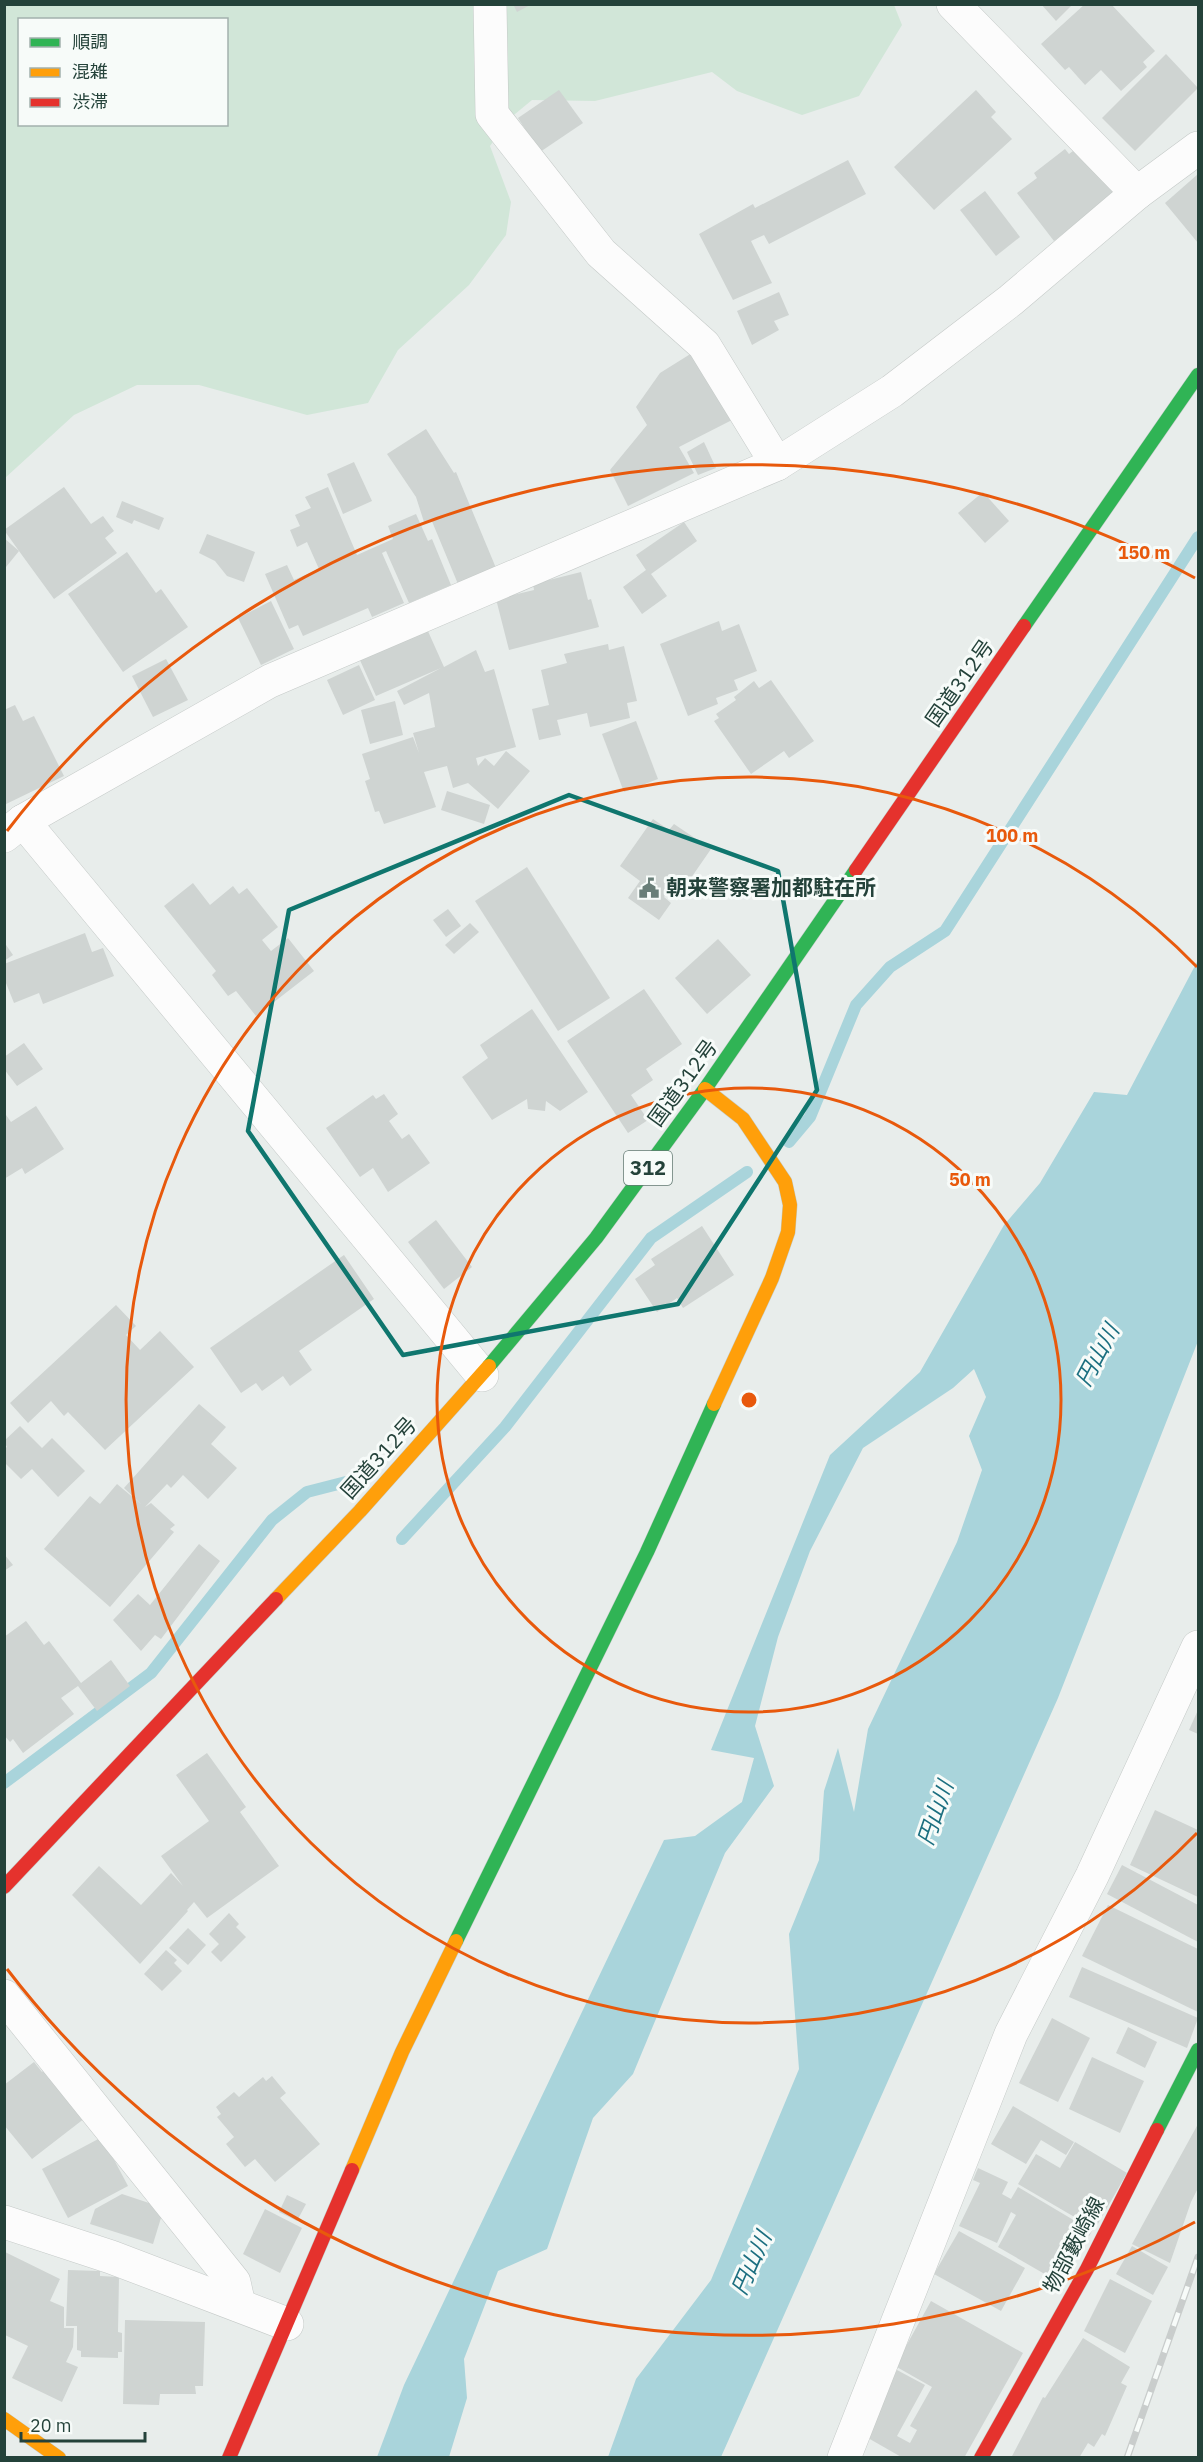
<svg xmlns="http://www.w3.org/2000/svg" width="1203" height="2462" font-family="'IBM Plex Sans','Noto Sans JP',sans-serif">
<rect width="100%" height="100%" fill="#e8edeb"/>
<path fill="#d1e6d8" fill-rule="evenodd" d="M5 5H894L902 25 859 96 802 115 737 91 712 72 595 101 532 100 509 119 490 146 511 202 506 235 469 285 398 350 368 403 307 415 199 385H137L74 415 5 478ZM20 20H226V124H20Z"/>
<path fill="#a9d4db" d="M1198 960V1341L1058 1698 721 2457H608L636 2379 711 2280 799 2069 789 1934 819 1860 824 1791 838 1748 854 1812 868 1729 957 1542 982 1470 969 1436 986 1397 974 1369 953 1388 863 1448 810 1551 778 1637 755 1726 774 1786 725 1853 633 2074 593 2118 547 2249 498 2271 464 2359 467 2398 449 2457H377L404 2385 664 1840 695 1836 742 1802 754 1758 711 1750 830 1455 920 1372 1004 1225 1040 1183 1094 1092 1127 1095Z"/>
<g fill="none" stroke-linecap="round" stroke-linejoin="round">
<g stroke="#a9d4db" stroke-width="12">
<path d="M789 1142 810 1117 856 1005 890 967 945 931 1198 537"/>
<path d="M402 1539 505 1427 651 1238 747 1172"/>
<path d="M4 1783 151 1673 272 1520 307 1492 346 1482"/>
</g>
</g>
<g fill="#cfd4d2">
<path d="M513 4H532L517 12Z"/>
<path d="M1041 4H1073L1056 21Z"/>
<path d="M1085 4H1111L1155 51 1143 62 1147 67 1121 91 1101 70 1085 85 1069 67 1065 70 1041 44Z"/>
<path d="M1166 54 1198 88 1135 151 1102 118Z"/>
<path d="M559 90 583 123 540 152 518 118Z"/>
<path d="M976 90 996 112 991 117 1012 139 934 210 894 167Z"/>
<path d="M1081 145 1117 192 1054 241 1017 193 1037 178 1034 173 1065 149 1069 154Z"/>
<path d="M848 160 866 194 769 244 764 235 751 241 772 283 733 300 699 234 753 204 755 208Z"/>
<path d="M1198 174V243L1165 203Z"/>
<path d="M985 191 1020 237 996 256 960 210Z"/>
<path d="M779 292 789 315 774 321 779 330 752 345 737 311Z"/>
<path d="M692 353 732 420 679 447 694 473 628 506 610 470 647 425 636 407 660 373Z"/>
<path d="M426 429 454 473 456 472 496 568 458 584 431 519 424 522 416 497 387 454Z"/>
<path d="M704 442 716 468 698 475 687 452Z"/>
<path d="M354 462 372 501 343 514 327 474Z"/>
<path d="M64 487 91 524 103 516 114 531 105 538 117 553 54 599 19 551 6 567 4 566V538L19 551 4 530Z"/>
<path d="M328 487 357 555 393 539 388 526 416 514 428 541 432 539 451 585 409 603 386 551 382 553 404 603 372 617 368 608 303 636 298 625 289 629 265 574 287 565 294 580 319 569 307 542 297 547 290 530 300 526 295 515 311 508 305 497Z"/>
<path d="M983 492 1009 521 985 543 958 513Z"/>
<path d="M122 501 164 518 159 530 134 520 132 524 116 517Z"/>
<path d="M684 522 697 541 651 574 667 596 642 614 623 587 646 570 636 555Z"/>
<path d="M207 534 255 552 244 582 227 576 215 561 199 553Z"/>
<path d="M127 552 156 593 161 589 188 627 123 672 68 594Z"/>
<path d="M581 572 588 600 591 599 599 627 509 650 496 599 534 590 533 584Z"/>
<path d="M271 601 294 649 261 665 238 618Z"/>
<path d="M719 621 722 631 739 624 757 671 734 680 738 690 716 698 718 704 688 716 660 644Z"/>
<path d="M427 629 444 667 476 650 485 672 494 669 516 747 476 758 478 766 485 758 494 766 506 751 530 771 498 809 468 783 453 788 447 766 424 772 436 807 384 824 379 811 375 812 365 781 370 779 362 754 413 737 419 753 413 733 435 727 429 693 404 705 397 691 441 668 376 696 359 658Z"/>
<path d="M608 644 609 650 624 646 637 701 627 703 630 718 590 727 587 713 557 720 561 735 539 740 532 709 549 705 541 670 567 663 564 654Z"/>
<path d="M166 659 188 700 153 717 132 676Z"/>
<path d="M359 665 375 700 343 715 327 680Z"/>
<path d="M771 680 814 741 789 758 784 751 751 774 714 721 719 718 716 714 736 700 734 697 754 681 759 688Z"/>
<path d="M395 701 403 735 370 744 361 710Z"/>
<path d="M15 705 23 721 34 716 64 776 4 805V710Z"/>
<path d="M636 721 658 779 624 792 602 734Z"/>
<path d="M447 791 490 805 484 824 441 810Z"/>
<path d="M653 819 669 830 674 824 711 849 684 888 675 882 664 897 671 903 659 920 628 898 640 881 620 866Z"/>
<path d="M527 867 610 998 558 1031 475 901Z"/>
<path d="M193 883 210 905 233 886 239 894 247 888 278 927 262 940 271 951 288 938 314 971 256 1016 236 991 228 996 212 975 216 971 164 906Z"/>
<path d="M448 909 461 926 446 937 433 920Z"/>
<path d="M470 923 479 932 454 954 445 945Z"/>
<path d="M85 933 92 952 103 948 114 976 43 1004 39 993 14 1003 4 978V964Z"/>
<path d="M718 939 751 975 707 1014 675 978Z"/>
<path d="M4 942 13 955 4 961Z"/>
<path d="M644 989 682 1044 646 1069 653 1080 631 1095 648 1120 628 1133 567 1041Z"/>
<path d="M532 1009 588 1092 560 1111 546 1101 545 1111 528 1109 527 1099 492 1120 462 1077 488 1058 480 1045Z"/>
<path d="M24 1043 43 1069 17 1086 4 1069V1057Z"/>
<path d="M384 1094 398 1114 389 1121 402 1139 409 1134 430 1163 388 1192 373 1168 360 1177 326 1128 373 1095 376 1099Z"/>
<path d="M36 1106 64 1149 25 1174 22 1168 4 1179V1116L6 1115 11 1122Z"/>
<path d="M436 1220 472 1267 444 1289 408 1242Z"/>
<path d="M702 1226 734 1275 683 1308 677 1298 657 1312 635 1279 655 1265 651 1259Z"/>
<path d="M344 1255 374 1299 299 1351 312 1370 290 1386 283 1376 262 1391 256 1383 241 1393 210 1348Z"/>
<path d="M116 1305 136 1326 126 1335 140 1350 160 1331 194 1367 105 1450 68 1412 64 1416 51 1401 28 1423 10 1403Z"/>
<path d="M199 1404 226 1427 211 1444 237 1468 208 1499 183 1475 171 1488 167 1484 145 1507 151 1503 175 1525 170 1529 174 1532 110 1607 44 1549 90 1496 100 1504 117 1484 141 1504 124 1488Z"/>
<path d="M20 1426 42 1448 52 1438 85 1471 58 1497 32 1469 21 1479 4 1462V1449L7 1447 4 1441Z"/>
<path d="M199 1544 220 1561 161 1639 155 1635 141 1651 113 1620 138 1594 150 1605Z"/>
<path d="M4 1554 13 1565 4 1571Z"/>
<path d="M26 1621 44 1645 49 1641 81 1683 111 1660 130 1686 97 1711 78 1686 61 1698 74 1714 23 1753 13 1739 10 1742 4 1735V1637Z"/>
<path d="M1198 1710V1734L1189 1730Z"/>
<path d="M207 1753 246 1807 240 1812 279 1866 207 1918 194 1902 187 1910 188 1911 140 1964 72 1895 99 1866 141 1905 171 1873 183 1886 161 1856 209 1821 176 1775Z"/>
<path d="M1155 1810 1198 1830V1897L1130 1865Z"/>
<path d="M1122 1865 1198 1905V1942L1107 1894Z"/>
<path d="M1108 1905 1198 1949V2012L1082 1956Z"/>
<path d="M229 1913 239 1924 236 1927 246 1937 221 1962 211 1952 219 1944 209 1934Z"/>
<path d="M188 1928 206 1945 188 1965 169 1948Z"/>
<path d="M166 1950 177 1960 174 1963 182 1971 162 1991 144 1974Z"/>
<path d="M1082 1967 1198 2018 1187 2048 1069 1997Z"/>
<path d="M1052 2018 1090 2038 1058 2102 1019 2083Z"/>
<path d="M1128 2027 1157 2042 1145 2068 1116 2053Z"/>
<path d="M1092 2057 1144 2081 1120 2133 1069 2109Z"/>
<path d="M34 2062 42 2072 46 2068 85 2118 32 2159 4 2125V2085Z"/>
<path d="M272 2076 286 2093 280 2098 320 2144 275 2182 255 2159 245 2167 226 2144 234 2137 217 2117 221 2114 216 2107 234 2092 239 2097 263 2077 266 2081Z"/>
<path d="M1013 2106 1074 2142 1066 2155 1041 2140 1026 2164 991 2144Z"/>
<path d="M1198 2124V2188L1191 2202 1170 2263 1132 2244Z"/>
<path d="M102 2137 128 2186 68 2218 42 2169Z"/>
<path d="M1075 2142 1127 2173 1095 2229 1018 2184 1036 2154 1060 2168Z"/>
<path d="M978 2168 1008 2182 1002 2194 1011 2199 1018 2187 1092 2231 1062 2284 998 2247 1016 2215 1011 2212 997 2243 959 2226 980 2183 973 2180Z"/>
<path d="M122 2194 164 2208 153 2244 90 2224 95 2209Z"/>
<path d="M287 2195 306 2204 297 2221 279 2212Z"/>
<path d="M265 2209 302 2228 280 2273 243 2254Z"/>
<path d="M959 2231 1025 2268 1001 2311 934 2274Z"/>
<path d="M1132 2246 1168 2267 1153 2295 1116 2274Z"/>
<path d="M5 2252 60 2279 50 2301 64 2307V2328H74L73 2347 66 2362 78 2367 62 2402 12 2378 28 2346 5 2335Z"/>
<path d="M68 2270 100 2271V2276L119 2277 118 2332 122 2333V2352H118V2358L81 2357V2351L77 2350V2326H66Z"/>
<path d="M1110 2279 1152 2301 1125 2353 1084 2331Z"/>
<path d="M931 2301 1023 2353 964 2458H903L861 2434 897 2370 925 2385 897 2436 910 2443 917 2430 910 2426 932 2387 895 2366Z"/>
<path d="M125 2320 205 2322 203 2386H195L196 2394H160L159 2405 123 2404Z"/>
<path d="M1083 2338 1130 2367 1121 2383 1127 2386 1105 2436 1102 2434 1094 2447 1088 2443 1079 2458H1011L1043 2397 1045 2398Z"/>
</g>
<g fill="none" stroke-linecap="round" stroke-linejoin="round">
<g stroke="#c5cac8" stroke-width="34">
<g id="street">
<path d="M490 4 492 114 601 253 704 345 777 464"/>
<path d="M953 4 1137 193"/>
<path d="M23 821 482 1375"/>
<path d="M4 836 23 821 270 681 777 464 892 391 1011 300 1137 193 1198 148"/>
<path d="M4 1996 234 2282 239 2305"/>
<path d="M4 2222 111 2257 287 2324"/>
<path d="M844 2458 1011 2034 1092 1876 1198 1647"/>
</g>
</g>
<g stroke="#c3cbc8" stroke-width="15">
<g id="fast">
<path d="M1024 626 1198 375"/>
<path d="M489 1366 596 1238 705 1089 856 870"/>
<path d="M456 1941 647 1552 714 1404"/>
<path d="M1157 2130 1198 2050"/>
</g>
</g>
<g stroke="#c3cbc8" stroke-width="15">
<g id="slow">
<path d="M705 1089 743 1119 785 1182 790 1205 788 1232 772 1278 714 1404"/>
<path d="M276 1599 360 1511 489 1366"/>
<path d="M352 2170 402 2052 456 1941"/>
<path d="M4 2419 59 2458"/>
</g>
</g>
<g stroke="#c3cbc8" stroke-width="15">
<g id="jam">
<path d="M856 870 1024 626"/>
<path d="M4 1887 276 1599"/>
<path d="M229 2458 352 2170"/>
<path d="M981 2458 1087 2269 1157 2130"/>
</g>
</g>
<use href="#street" stroke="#fcfcfc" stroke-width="33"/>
<use href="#fast" stroke="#30b455" stroke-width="14"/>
<use href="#slow" stroke="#ff9f0a" stroke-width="14"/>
<use href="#jam" stroke="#e5322d" stroke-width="14"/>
<g stroke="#c9cdcc" stroke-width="7">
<path id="rail" d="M1127 2458 1198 2257"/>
</g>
<use href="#rail" stroke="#f7fbf9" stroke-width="4.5" stroke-dasharray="14" stroke-linecap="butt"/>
</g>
<path fill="none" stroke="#0f766e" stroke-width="4.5" stroke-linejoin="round" d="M569 795 778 871 817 1090 678 1304 403 1355 248 1131 289 910Z"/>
<g fill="none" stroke="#e8590c" stroke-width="3">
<circle cx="749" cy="1400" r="312"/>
<path d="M1197 1833A623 623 0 1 1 1197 967"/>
<path d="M1195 2222A935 935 0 0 1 7 1969M7 831A935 935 0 0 1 1195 578"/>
</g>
<defs>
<g id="civic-bare" transform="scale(1.62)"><path d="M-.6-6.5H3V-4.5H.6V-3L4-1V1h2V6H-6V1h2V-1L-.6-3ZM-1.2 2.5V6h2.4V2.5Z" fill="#697e78" stroke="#f7fbf9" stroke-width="2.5" paint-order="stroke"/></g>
</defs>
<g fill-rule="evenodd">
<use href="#civic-bare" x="649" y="888"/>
</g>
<g text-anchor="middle" stroke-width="6" stroke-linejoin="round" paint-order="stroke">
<rect fill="#f7fbf9" stroke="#637a73" stroke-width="1.5" x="624" y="1151" width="48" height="34" rx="4.5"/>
<g font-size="20" font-weight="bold" fill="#24423a">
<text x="648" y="1175">312</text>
</g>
<g font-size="21" fill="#24423a" stroke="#f7fbf9">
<text transform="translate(960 683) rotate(-55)" y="7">国道312号</text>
<text transform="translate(683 1083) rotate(-54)" y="7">国道312号</text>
<text transform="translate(379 1458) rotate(-48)" y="7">国道312号</text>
<text transform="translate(1074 2245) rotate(-62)" y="7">物部藪崎線</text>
</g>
<g font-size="21" font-weight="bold" fill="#24423a" stroke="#f7fbf9" text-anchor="start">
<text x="666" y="895">朝来警察署加都駐在所</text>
</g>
<g font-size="22" font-style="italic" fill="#1c6f80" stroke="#f7fbf9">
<text transform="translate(1097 1355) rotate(-62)" y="8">円山川</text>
<text transform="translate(935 1813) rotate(-71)" y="8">円山川</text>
<text transform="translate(751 2263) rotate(-66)" y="8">円山川</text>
</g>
</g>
<circle cx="749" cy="1400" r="9" fill="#e8590c" stroke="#f7fbf9" stroke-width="3"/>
<g font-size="18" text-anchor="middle" font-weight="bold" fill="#e8590c" stroke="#f7fbf9" stroke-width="6" stroke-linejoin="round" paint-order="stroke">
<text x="1144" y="559">150 m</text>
<text x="1012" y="842">100 m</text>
<text x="970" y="1186">50 m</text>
</g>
<rect width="1203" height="2462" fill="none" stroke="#24423a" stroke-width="12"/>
<rect x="18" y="18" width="210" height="108" fill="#f7fbf9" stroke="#a3b1ad" stroke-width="1.5"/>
<rect x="30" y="38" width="30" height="9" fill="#30b455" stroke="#a3b1ad" stroke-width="1.5"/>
<text x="72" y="48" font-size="18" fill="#24423a">順調</text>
<rect x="30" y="68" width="30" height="9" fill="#ff9f0a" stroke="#a3b1ad" stroke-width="1.5"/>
<text x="72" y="78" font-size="18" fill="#24423a">混雑</text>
<rect x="30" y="98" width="30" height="9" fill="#e5322d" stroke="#a3b1ad" stroke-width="1.5"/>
<text x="72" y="108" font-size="18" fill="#24423a">渋滞</text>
<path d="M21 2432v9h124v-9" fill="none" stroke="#24423a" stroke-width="3"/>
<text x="30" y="2432" font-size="18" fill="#24423a" stroke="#f7fbf9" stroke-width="4.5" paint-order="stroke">20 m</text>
</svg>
